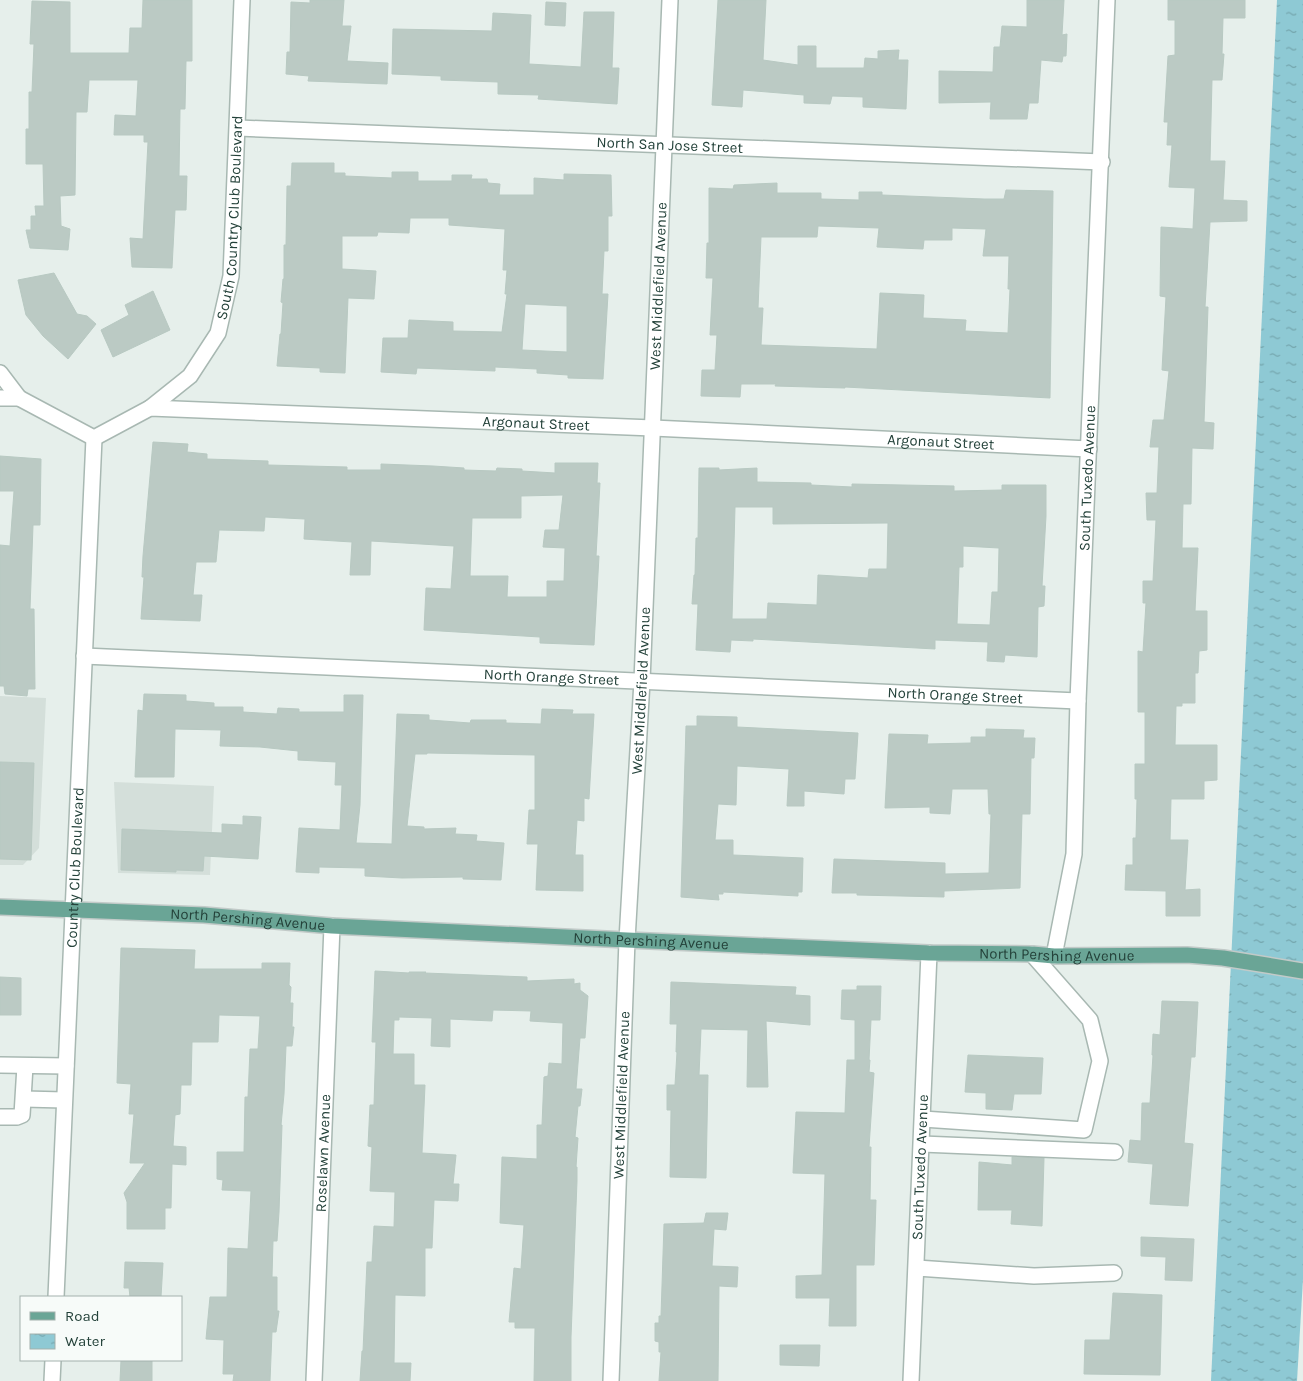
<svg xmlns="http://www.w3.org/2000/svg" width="1303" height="1381" font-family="Karla,sans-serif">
<defs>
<pattern id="water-ripples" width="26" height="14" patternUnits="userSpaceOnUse" patternTransform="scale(1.25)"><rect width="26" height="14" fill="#8ec9d4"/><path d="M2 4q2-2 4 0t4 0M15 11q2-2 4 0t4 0" fill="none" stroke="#74a5ad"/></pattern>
</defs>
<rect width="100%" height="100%" fill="#e6efeb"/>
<g fill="#d4dfda">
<path d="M0 696 46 698 39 848 23 865H0Z"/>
<path d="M114 782 214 786 210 875 118 873Z"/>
</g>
<path fill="url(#water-ripples)" d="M1277 0H1303V1279L1297 1381H1211Z"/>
<g fill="#bbcac4" stroke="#b8c9c2" fill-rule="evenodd">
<path d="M143 0H192V61H186L185 109H180L179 176H187L186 210H175L172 268 132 267 130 238 143 239 148 142H144V135H114L115 115 136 116 138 80H89L87 112H76L75 195 60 196 61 226 70 229 68 250 30 248 26 230H31V216H36L35 206H44L43 164H26V129H29V92H32L34 44H30L32 1 70 2V53H129L130 28H142Z"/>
<path d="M310 0H344L342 26H351L347 61 388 63 387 84 308 81 309 76 286 74 287 52H290L291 2 310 3Z"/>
<path d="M718 0H766L763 60 798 65V46H816V68H864L865 58 878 59V51L899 50 898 60H908L906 109 863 107V97L832 96 830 104 804 103V95L743 90 742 107 712 105Z"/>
<path d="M1027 0H1064L1062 35 1067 34 1066 56H1063L1062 62 1041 60 1038 103H1029L1027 119H990L991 102 939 103V71L993 72 994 47H1000L1002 26 1027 27Z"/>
<path d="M1168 0H1245V18H1223L1222 54H1224L1222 80H1212L1210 161H1225L1223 200 1247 201V221L1210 222 1205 307H1208L1204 422 1214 423 1213 449 1192 448 1191 504H1183L1182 548H1198L1195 611H1207V650L1199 651 1198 673H1195V703H1182V706H1176L1175 745H1217V780L1204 781V799H1171L1170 840H1188L1185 890 1200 889V916H1166V891L1125 890 1126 865H1133V838H1136L1137 799H1135V764H1145V712H1138V651L1143 652 1146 603H1143V581H1153L1156 520H1147L1146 493H1157L1159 447H1150L1153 420H1164L1169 371 1162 370 1166 297 1160 296 1161 227 1193 229 1195 188 1169 187 1172 145H1167L1168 122H1164L1168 56 1175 55V20H1168Z"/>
<path d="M546 2 566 3 565 26 545 25Z"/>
<path d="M584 12H614L612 68H619L617 104 538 99 539 95 498 94V82L441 80V76L392 74 393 29 492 31 493 13 531 15 529 64 581 67Z"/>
<path d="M292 163H334V173H345V176L392 178V172H418V181H452V175H472L471 179H487L488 183 500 184 499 195H534V178L564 180V174L611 175 612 216H608V251H604L602 294H608L603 379 568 378V375L537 373V369L495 367V371L417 368 416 374 381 372 383 338H408L409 320 453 322V331L502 332 507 294H505L507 270H503L505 229 449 225V218H410L409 233 378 232 377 236H342V269L376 271 374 299 348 298 345 373 320 372V368L277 366 280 334H281L283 303 281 302 283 279H284V245H286L287 186H291ZM525 304 567 306V352L522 350Z"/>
<path d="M777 183V193H821V199L859 200V192H882V195L984 199H1004L1006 190 1053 191 1050 398 845 387V388L775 386 776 384H741L740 397 701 396 702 370H715L717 335H710L713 278H706L707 243H709V188L733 189 734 185ZM818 226 879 228 877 247 923 249 924 240H952V228L986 229 983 256H1009L1008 289H1010L1008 333 965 331 966 320 923 318 924 295 880 293 877 349 761 345 763 308H758L761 237H817Z"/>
<path d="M54 273 77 314 87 316 96 324 68 359 43 336 26 315 18 280Z"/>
<path d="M153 291 170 330 113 357 101 330 129 315 125 305Z"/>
<path d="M153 442 188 444 187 452 207 454V459L268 461V465L347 467V470H381V464L433 466 464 468V470L496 471 497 468 522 469V471L555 473V463H598L597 483H600L596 556H599L594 645 540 643V637L424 630 426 588 451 589 454 546 371 541 370 575H350L352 542 304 539 305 519 265 517 264 531 219 530 216 562H196L193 595H202L200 621 141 619 144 577H142L143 556ZM563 495 559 530H545L543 547 565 548 564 581H547V597H507L508 576H470L472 518H521V496Z"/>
<path d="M0 456 41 459 40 525H33L30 609H34L35 689H28L27 696 5 694 4 686H0V545L10 546 14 491H0Z"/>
<path d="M699 468H719V470L757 468V482L811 483V485L852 487V484L954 486V491L1002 490V485H1046V516L1042 586H1045L1044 606 1038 607 1037 657 1005 655 1004 662 987 661 988 642 935 640V649L753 639V641L731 640 730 652 696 650 698 604H692L694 575H695L696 538H698ZM735 507H773V524L888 523 887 569H869L868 578 818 575 817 605 768 603 767 619H732ZM963 546 999 548 998 592H992L990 625 957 624 959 567H963Z"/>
<path d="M144 694 186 695V701L214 703V707H243V712L277 714 278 708 299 709V712H344V695H363L360 805 356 843 392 844 397 714 429 715V720L470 723 471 720H506V723L541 724 542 709 573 710 572 714H594L589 799 584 798V821L577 820 575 855H583V891L536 890 538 844H527L529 810H535V755L427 753V754H415L407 826 424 827V829L456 828 455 834 477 835 476 841 504 843 501 880 463 879V877L402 878 365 876V868L319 867V873L296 872 299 828 340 830 342 785H335L336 762 298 760V751L260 747 220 746 221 730 175 729 174 777H135L138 710 143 711Z"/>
<path d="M697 716 737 717V727L858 733 855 779H845L844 794 804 791V806H787L789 769 737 766 736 805 718 804 715 840H733V855L803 858 802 892H798V896L723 892V894H718L719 900 681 897 686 726H697Z"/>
<path d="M986 729 1024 730 1023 738H1035L1034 758H1031L1030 814H1022L1020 888 944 891V897L857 895V893H832L834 859 945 863V874L989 873 991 814H989L988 789H952L950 814 930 813V807L885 808 889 734 928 735 927 744 971 743V737H986Z"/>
<path d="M0 762 34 763 31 860 0 859Z"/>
<path d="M243 816 261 817 258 859 204 856 203 871 176 870V872L121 870 122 829 222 833V824L243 825Z"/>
<path d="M121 948 195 950 194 969H262V963H290L289 985 291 987 290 1003H293L292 1027H294L292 1046H286L284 1094 281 1125H282L279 1212 277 1241H273L272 1277H277V1311H279L276 1332H272L270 1381H233L234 1374H223L224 1340 206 1339 210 1297H227L228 1248 248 1249 251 1191 222 1190 223 1180 217 1179V1152H244L245 1097H248L250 1049H258L260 1016 219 1015 218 1042H192L191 1085H181L180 1114 175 1115 173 1146 186 1147V1165L172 1164 171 1208H165V1229H127V1202L124 1193 145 1163H130L134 1114H129L131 1084 117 1083Z"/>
<path d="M375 971 409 973V972H426L425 973 527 977V981L574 979V984L580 983V990L588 996 585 1038H580L576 1089H582L580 1106H578L575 1137 578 1138 576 1167H577V1181L571 1337V1381H534L535 1328H515V1322H509L514 1268 521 1269 524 1225 500 1223 502 1157 537 1159V1125H542L544 1077 548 1076 549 1063 562 1064 563 1023 530 1021 531 1011 493 1010 492 1021 450 1019V1047L431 1046 432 1018 399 1017V1020H394L393 1054H414V1085H425L422 1153 456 1155 453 1184H459L458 1201 434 1200 432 1248H425V1296L395 1295 394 1363H411L410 1381H360L362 1351H363L367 1262H372L374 1226 394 1227 395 1192 370 1191 372 1147 368 1146 370 1105H374L376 1042H372Z"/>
<path d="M0 977 21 978V1015H0Z"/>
<path d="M671 982 796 987 795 995 810 996V1025L766 1021 768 1087H747L748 1030 701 1029 699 1075H708L706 1178 670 1177 671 1110H667V1085H675L677 1052H676L677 1024H670Z"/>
<path d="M857 986H881L880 1020H871L869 1060H870L869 1072 874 1073 869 1147H871L870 1200H876L874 1265H856V1326H829L830 1298H796V1276L822 1275 825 1174 793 1173 796 1112 845 1113 847 1060H855V1020L841 1019 842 990H857Z"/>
<path d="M1162 1001 1198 1002 1195 1057H1191L1184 1143 1193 1144 1188 1206 1150 1204 1153 1164 1128 1162 1130 1140 1141 1141 1142 1103H1150L1153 1055H1152L1153 1034 1160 1035Z"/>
<path d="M968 1055 1043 1058 1041 1094H1014L1012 1110 986 1109V1093L965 1092Z"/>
<path d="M1012 1157 1044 1158 1042 1226 1011 1224 1012 1210H978L979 1162 1012 1165Z"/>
<path d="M706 1213H728L726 1230 714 1229 712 1266 738 1267 737 1287 719 1286 718 1381H659L661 1352H659V1342L655 1341V1323H659V1316H661L664 1224 704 1223Z"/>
<path d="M1141 1237 1194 1239 1192 1281 1165 1280 1166 1257 1141 1256Z"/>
<path d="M125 1262 163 1263 161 1297H130L129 1288H124Z"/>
<path d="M1113 1293 1162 1295 1160 1375 1084 1374 1085 1340H1110Z"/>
<path d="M780 1345H820L819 1366 780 1365Z"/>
<path d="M121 1360H152V1381H120Z"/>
</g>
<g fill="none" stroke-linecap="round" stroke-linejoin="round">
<g stroke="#a8b8b2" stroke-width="18">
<g id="minor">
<path id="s1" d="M238 128 1102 162"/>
<path d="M0 373 19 398"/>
<path id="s2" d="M0 398H19L94 438 150 408 653 428 1089 449"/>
<path id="s3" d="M150 408 190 376 218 333 231 276 242 0"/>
<path id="s4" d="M84 656 1078 701"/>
<path id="s5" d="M1054 956 1074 854 1078 701 1107 0"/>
<path d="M0 1065 66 1066"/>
<path d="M24 1099 64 1100"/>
<path d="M0 1117H17L22 1115 25 1066"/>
<path d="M923 1119 1084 1130 1100 1061 1090 1020 1032 954"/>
<path d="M922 1144 1115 1152"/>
<path d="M917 1268 1034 1276 1114 1273"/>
<path id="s6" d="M56 1297 94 438"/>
<path d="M52 1381 53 1360"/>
<path id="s7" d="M314 1381 332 926"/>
<path id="s8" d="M611 1381 627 940 642 681 670 0"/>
<path id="s9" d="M911 1381 929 953"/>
</g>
</g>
<g stroke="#c2cac8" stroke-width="18">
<g id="major">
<path id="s10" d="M0 907 204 915 332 926 627 940 929 953 1032 954 1054 956 1187 955 1223 958 1303 971"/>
</g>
</g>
<use href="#minor" stroke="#fff" stroke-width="15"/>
<use href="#major" stroke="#6aa596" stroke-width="15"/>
</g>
<g text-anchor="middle" stroke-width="5" stroke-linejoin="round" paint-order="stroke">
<g font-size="15" fill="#24423a" stroke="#f7fbf9">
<text dy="5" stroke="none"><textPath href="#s1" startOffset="432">North San Jose Street</textPath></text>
<text dy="5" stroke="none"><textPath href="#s3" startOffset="219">South Country Club Boulevard</textPath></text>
<text dy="5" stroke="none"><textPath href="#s8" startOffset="1096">West Middlefield Avenue</textPath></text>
<text dy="5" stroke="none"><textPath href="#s2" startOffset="554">Argonaut Street</textPath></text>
<text dy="5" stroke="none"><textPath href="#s2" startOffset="959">Argonaut Street</textPath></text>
<text dy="5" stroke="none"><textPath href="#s5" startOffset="480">South Tuxedo Avenue</textPath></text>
<text dy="5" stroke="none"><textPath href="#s4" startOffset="468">North Orange Street</textPath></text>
<text dy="5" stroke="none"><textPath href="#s8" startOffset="691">West Middlefield Avenue</textPath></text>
<text dy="5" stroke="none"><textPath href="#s4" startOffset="872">North Orange Street</textPath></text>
<text dy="5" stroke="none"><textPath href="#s6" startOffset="430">Country Club Boulevard</textPath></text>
<text dy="5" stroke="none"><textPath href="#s10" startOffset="248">North Pershing Avenue</textPath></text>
<text dy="5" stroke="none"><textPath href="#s10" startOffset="652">North Pershing Avenue</textPath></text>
<text dy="5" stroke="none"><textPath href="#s10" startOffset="1058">North Pershing Avenue</textPath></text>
<text dy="5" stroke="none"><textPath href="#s8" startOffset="286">West Middlefield Avenue</textPath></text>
<text dy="5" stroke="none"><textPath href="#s7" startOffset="228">Roselawn Avenue</textPath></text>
<text dy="5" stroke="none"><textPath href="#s9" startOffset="214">South Tuxedo Avenue</textPath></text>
</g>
</g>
<rect x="20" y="1296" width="162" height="65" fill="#f7fbf9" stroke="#a3b1ad"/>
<rect x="30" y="1312" width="25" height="8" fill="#6aa596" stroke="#a3b1ad"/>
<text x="65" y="1321" font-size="15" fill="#24423a">Road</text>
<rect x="30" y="1334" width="25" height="15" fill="url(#water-ripples)" stroke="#a3b1ad"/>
<text x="65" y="1346" font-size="15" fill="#24423a">Water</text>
</svg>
